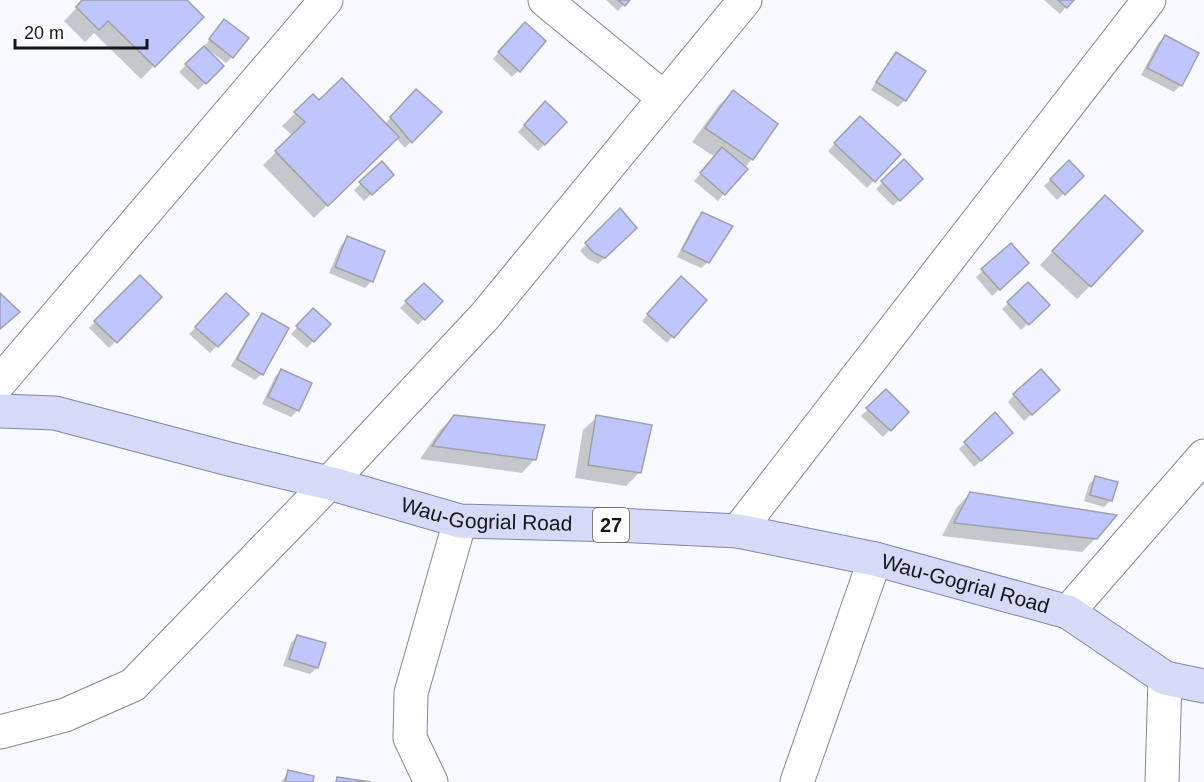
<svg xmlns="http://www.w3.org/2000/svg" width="1204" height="782" font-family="Helvetica,sans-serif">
<rect width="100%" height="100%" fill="#f8f9fe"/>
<g fill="#0003">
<path d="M84 0H185L202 17 141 79 94 33 85 42 64 21Z"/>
<path d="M606 0H628L618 11Z"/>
<path d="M1044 0H1072L1060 14Z"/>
<path d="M218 28 232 57 226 63 210 51 209 53 222 66 198 90 179 72 204 47Z"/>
<path d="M518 30 519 70 512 77 493 59Z"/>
<path d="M1165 37 1181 85 1174 92 1141 75 1158 43Z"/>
<path d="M897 54 924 72 905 100 898 107 871 90 890 60Z"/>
<path d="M733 92 752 159 718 201 694 181 715 157 692 142 719 105Z"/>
<path d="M313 96 319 102 385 124 409 98 439 112 405 148 396 138 314 218 263 165 293 136 282 126Z"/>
<path d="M538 109 565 122 538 151 518 132Z"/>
<path d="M860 118 899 154 867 188 828 151Z"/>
<path d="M904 161 920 179 893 206 876 189Z"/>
<path d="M1069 162 1082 176 1057 200 1044 186Z"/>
<path d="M382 163 392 174 364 201 354 190Z"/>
<path d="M620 210 635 228 598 264 588 259 580 251Z"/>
<path d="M1092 210 1090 286 1077 299 1040 265Z"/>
<path d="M703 214 708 262 701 268 677 257 696 220Z"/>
<path d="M348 238 372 281 365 288 329 273 341 245Z"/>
<path d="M1011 245 1021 270 992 296 976 277Z"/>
<path d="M140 277 160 297 109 348 89 328Z"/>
<path d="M424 285 441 301 418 325 400 308Z"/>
<path d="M674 285 673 336 667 343 642 321Z"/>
<path d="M1028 285 1047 305 1021 330 1002 309Z"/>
<path d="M226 296 246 314 210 353 189 334Z"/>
<path d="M263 315 262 374 255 380 231 366 256 322Z"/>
<path d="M307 317 329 324 307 348 291 334Z"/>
<path d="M281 370 298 410 291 417 262 404 275 377Z"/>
<path d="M886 392 907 412 883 437 861 416Z"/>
<path d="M1014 395 1051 397 1024 421 1008 402Z"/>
<path d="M995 415 1005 439 974 467 959 449Z"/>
<path d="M454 417 535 459 522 473 420 459 440 430Z"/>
<path d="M597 417 640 472 626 486 575 478 583 430Z"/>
<path d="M1096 477 1111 500 1104 507 1084 501 1089 484Z"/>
<path d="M970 494 1096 538 1082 552 942 536 957 507Z"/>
<path d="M297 636 317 668 310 674 283 666 291 643Z"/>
<path d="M289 772 311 782H281Z"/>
</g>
<g fill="#bfc6fe" stroke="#9fa0a8" stroke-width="1.5">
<path d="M82 0H187L204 17 155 67 108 21 99 30 76 7Z"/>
<path d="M618 0H630L625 6Z"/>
<path d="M1058 0H1074L1067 8Z"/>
<path d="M224 19 249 38 233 58 209 39Z"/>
<path d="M525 22 546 41 520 72 498 52Z"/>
<path d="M1165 35 1199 53 1182 86 1147 68Z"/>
<path d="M204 46 224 66 206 84 185 64Z"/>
<path d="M896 52 926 71 906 101 876 82Z"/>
<path d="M342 78 399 137 328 206 275 151 305 122 294 112 313 94 319 100Z"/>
<path d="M416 89 442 112 412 143 390 117Z"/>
<path d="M733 90 778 124 753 160 705 128Z"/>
<path d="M545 101 567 122 545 145 524 125Z"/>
<path d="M860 116 901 154 875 182 834 143Z"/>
<path d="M722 147 748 169 725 195 700 173Z"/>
<path d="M904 159 923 179 900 201 881 181Z"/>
<path d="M1069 160 1084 176 1065 195 1050 179Z"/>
<path d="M382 161 394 175 372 195 359 182Z"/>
<path d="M1105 195 1143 231 1091 287 1052 251Z"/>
<path d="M620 208 637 228 605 258 594 253 585 243Z"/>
<path d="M702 212 733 226 709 263 682 250Z"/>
<path d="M347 236 385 251 373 282 335 267Z"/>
<path d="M1011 243 1029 263 1000 290 981 269Z"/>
<path d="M140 275 162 297 117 343 94 321Z"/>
<path d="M681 276 707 300 674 338 647 314Z"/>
<path d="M1028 282 1050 305 1029 325 1007 302Z"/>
<path d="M424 283 443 301 425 320 405 301Z"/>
<path d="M0 293 20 312 0 329Z"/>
<path d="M226 293 249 314 218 347 195 327Z"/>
<path d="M313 308 331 324 314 342 296 326Z"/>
<path d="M262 313 289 328 263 375 237 359Z"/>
<path d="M281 369 312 383 299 411 268 397Z"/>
<path d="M1041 369 1060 390 1032 415 1013 394Z"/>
<path d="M886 389 909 412 891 431 866 408Z"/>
<path d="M995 412 1013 433 981 461 964 442Z"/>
<path d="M454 415 545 425 536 460 432 446Z"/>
<path d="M596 415 652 425 641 473 588 465Z"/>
<path d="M1095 476 1118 482 1112 501 1090 495Z"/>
<path d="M970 492 1117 515 1097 539 954 523Z"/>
<path d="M297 635 326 643 318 668 289 659Z"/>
<path d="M288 770 314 776 313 782H285Z"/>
<path d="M337 777 371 782H336Z"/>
</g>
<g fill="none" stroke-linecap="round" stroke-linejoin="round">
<g stroke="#86878f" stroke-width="35">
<g id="minor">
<path d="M545 0 664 98"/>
<path d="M0 382 326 0"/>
<path d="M738 531 1149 0"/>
<path d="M1068 612 1204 456"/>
<path d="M0 732 65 715 133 685 329 483 485 316 745 0"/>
<path d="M431 782 410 738 411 693 460 521"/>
<path d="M797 782 875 559"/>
<path d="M1162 782 1165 678"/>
</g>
</g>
<g stroke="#8185a7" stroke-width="35">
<g id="primary">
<path id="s1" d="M0 411 55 413 229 459 329 483 460 521 616 525 738 531 875 559 1068 612 1165 678 1204 686"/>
</g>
</g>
<use href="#minor" stroke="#fff" stroke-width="33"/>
<use href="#primary" stroke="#d6daf8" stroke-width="33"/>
</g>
<g text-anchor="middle" stroke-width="4.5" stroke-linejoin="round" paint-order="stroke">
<rect fill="#fff" stroke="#5c5c5e" stroke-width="1.5" x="593" y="508" width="36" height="34" rx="4.5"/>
<g font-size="20" font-weight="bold" fill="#161619">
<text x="611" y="532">27</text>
</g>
<g font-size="21" fill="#161619" stroke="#fff">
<text dy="7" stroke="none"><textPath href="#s1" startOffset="500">Wau-Gogrial Road</textPath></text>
<text dy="7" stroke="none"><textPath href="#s1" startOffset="986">Wau-Gogrial Road</textPath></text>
</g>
</g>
<path d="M15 39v9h132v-9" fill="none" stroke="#161619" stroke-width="3"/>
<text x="24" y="39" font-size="18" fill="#161619" stroke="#ffffff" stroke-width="4.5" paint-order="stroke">20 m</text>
</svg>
